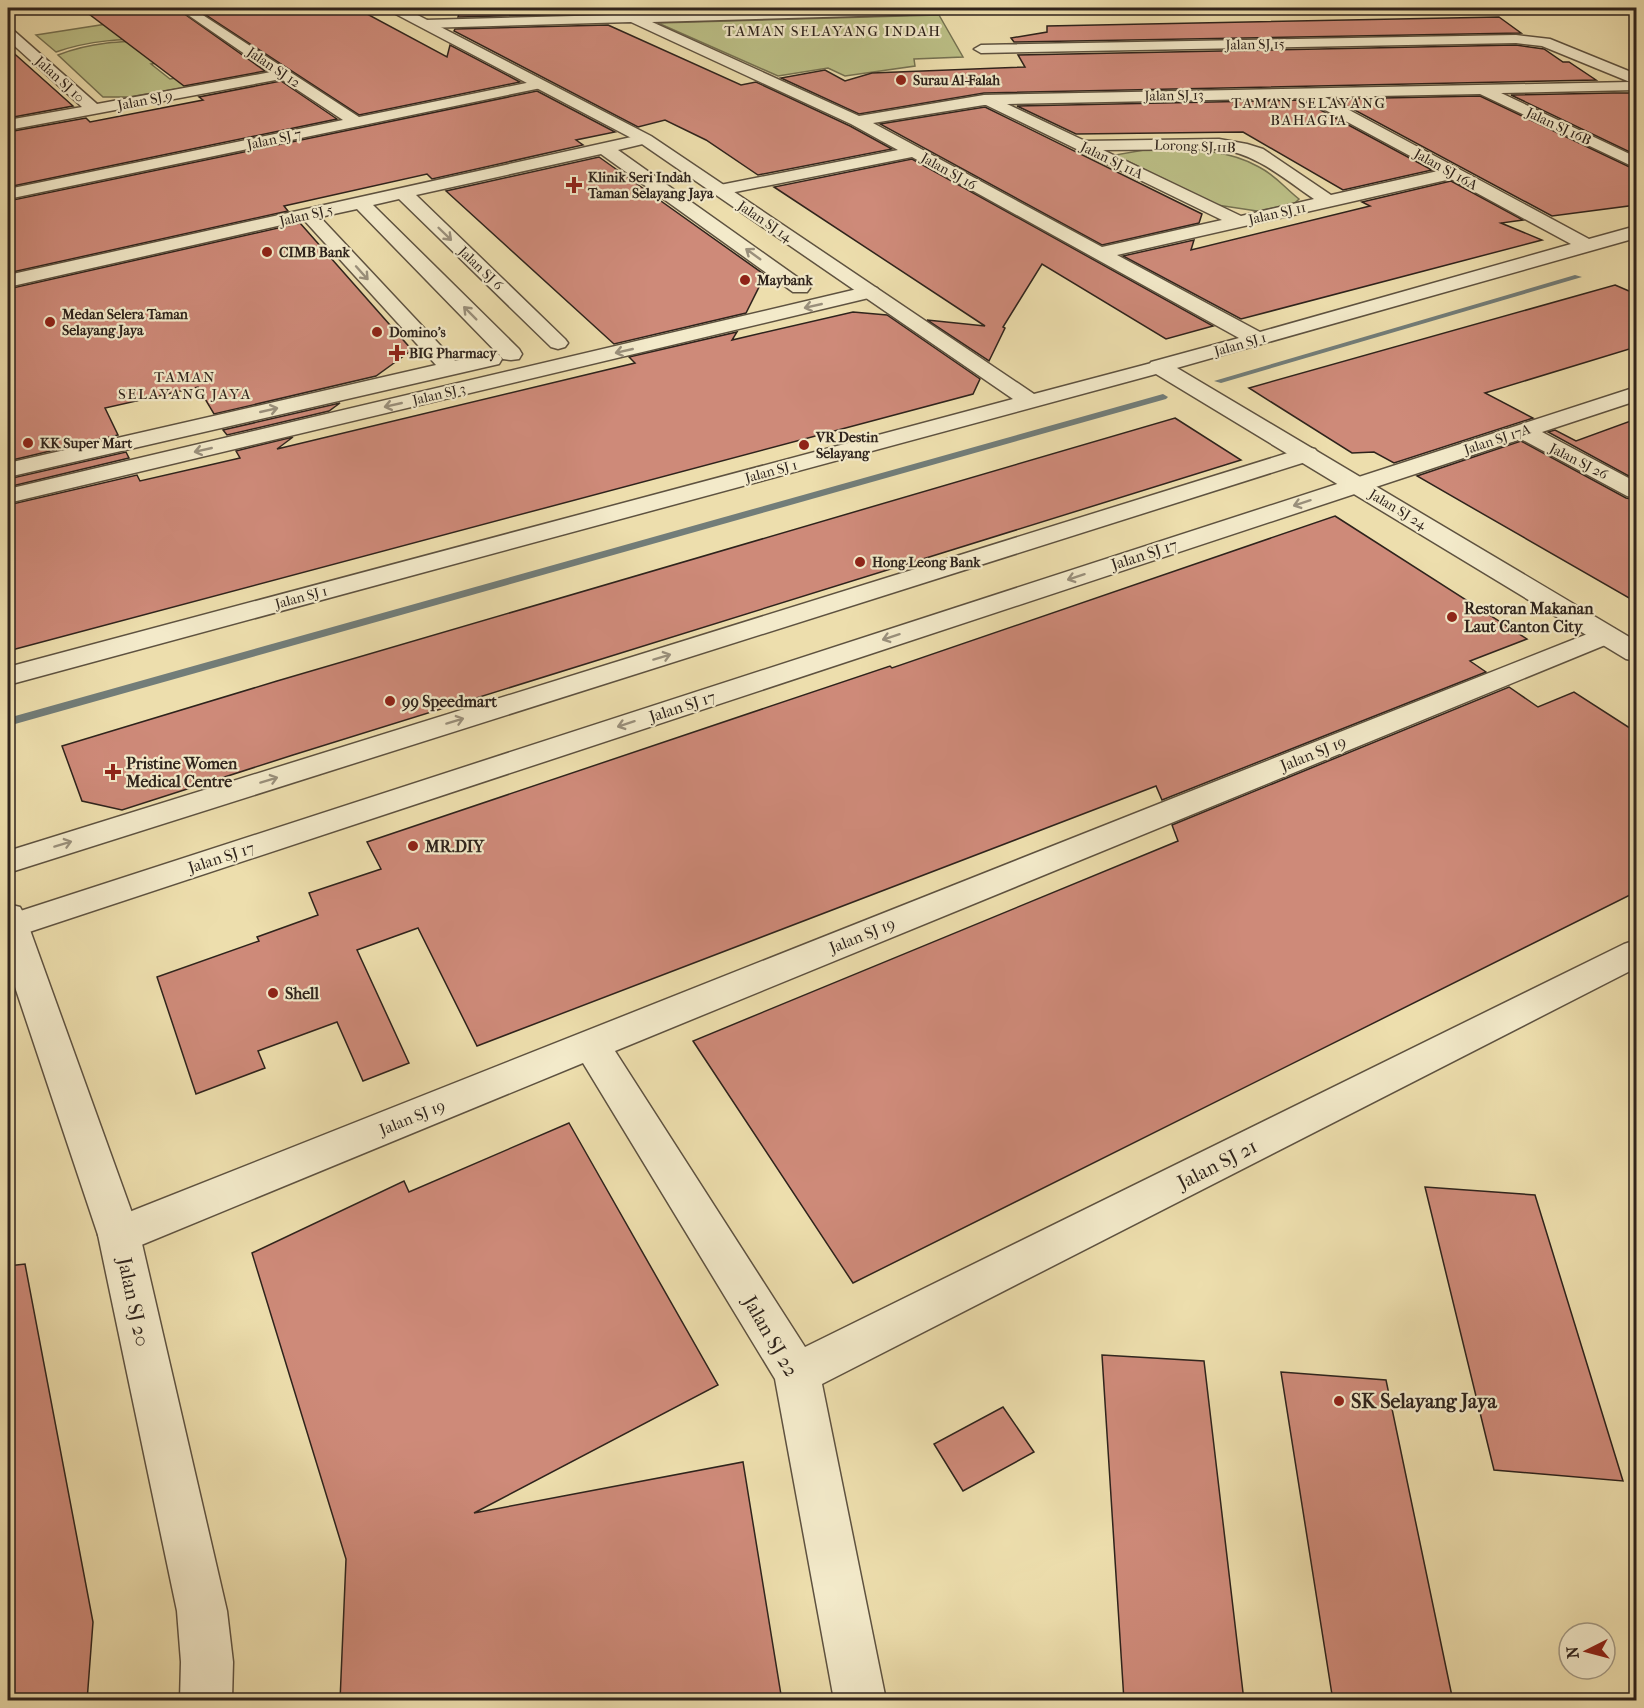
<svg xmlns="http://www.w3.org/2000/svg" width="1644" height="1708" font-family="'IM FELL French Canon',serif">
<rect width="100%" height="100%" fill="#eddead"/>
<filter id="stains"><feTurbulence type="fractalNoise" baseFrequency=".00333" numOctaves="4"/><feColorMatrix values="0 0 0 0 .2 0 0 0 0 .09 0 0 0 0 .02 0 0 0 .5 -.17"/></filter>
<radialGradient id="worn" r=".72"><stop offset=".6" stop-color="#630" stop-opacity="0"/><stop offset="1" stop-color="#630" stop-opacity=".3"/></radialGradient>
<g fill="#bcc087" stroke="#757252" stroke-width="1.5">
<path d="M171 14 166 38C128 39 93 39 56 52L36 35Z"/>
<path d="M939 15 963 57 914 59 915 66 845 76 828 68 778 76 658 23Z"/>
<path d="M165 40 228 51 151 64 170 79 245 66 255 73 247 77 129 97H103L58 55C93 41 127 41 165 40Z"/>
<path d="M1150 149C1188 150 1225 148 1259 167 1275 175 1285 188 1299 199L1294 204 1257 211 1217 205 1115 155Z"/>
</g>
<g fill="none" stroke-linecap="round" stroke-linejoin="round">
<g fill="#727d79" fill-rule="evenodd">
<path d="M1575 275 1582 277 1221 383 1214 381Z"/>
<path d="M1163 394 1168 397 1166 399 8 726V718Z"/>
</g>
</g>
<g fill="#ce8a79" stroke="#2e231c" stroke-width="1.5">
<path d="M81 8H176L265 71 184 86Z"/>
<path d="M195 8H356L447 57 450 45 520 82 359 115Z"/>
<path d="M461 8H569L582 14 458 17Z"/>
<path d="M1499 17 1521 33 1014 42 1011 38 1047 32V26Z"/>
<path d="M608 25 741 85 756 82 850 126 892 149 758 175 706 140 665 120 638 127 454 31 455 29Z"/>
<path d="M1516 45 1544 49 1563 62H1569L1596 80 984 93 859 114 781 78 825 70 845 81 872 73 1025 67 1018 55Z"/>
<path d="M8 48 73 106 8 118Z"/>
<path d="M281 81 337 119 8 187V132L86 118 90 122 203 100 199 97Z"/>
<path d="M537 91 615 132 576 140 583 145 432 179 427 174 284 206 288 211 8 273V201Z"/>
<path d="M1613 93H1636V155L1511 95Z"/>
<path d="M1480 96 1636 170V205L1552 216 1334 99Z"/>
<path d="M1302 100 1432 170 1343 190 1243 132 1076 134 1017 106Z"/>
<path d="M985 107 1202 214 1199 223 1102 245 880 124Z"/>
<path d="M599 157 765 275 746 313 614 344 446 191Z"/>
<path d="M912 159 1213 326 1166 339 1042 264 1003 327 1005 328 989 361 927 320 985 326 774 187Z"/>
<path d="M1451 181 1523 220 1501 223 1542 240 1241 319 1123 256 1194 240 1191 250 1370 206 1362 202Z"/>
<path d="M300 223 412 350 376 376 214 414 198 387 105 408 118 435 8 461V289Z"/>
<path d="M1615 285 1636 294V347L1485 393 1533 418 1394 463 1374 452 1352 453 1249 388Z"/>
<path d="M853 312 887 315 980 379 973 394 8 651V505L137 475 140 481 214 464 240 458 236 451 293 437 277 449 635 363 629 357 737 332 732 340Z"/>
<path d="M340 403 329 411 227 435 223 430Z"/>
<path d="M1175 418 1241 460 293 755 122 810 82 801 62 746 277 681Z"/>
<path d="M1636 419V480L1548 432 1555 430 1576 441Z"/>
<path d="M1521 441 1626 498 1636 500V602L1417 476Z"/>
<path d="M126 452 129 458 8 487V479Z"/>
<path d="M1335 516 1527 639 1470 661 1486 672 1162 800 1156 786 477 1046 418 928 357 950 409 1063 363 1081 337 1022 258 1051 265 1068 196 1094 157 977 259 941 257 937 318 915 309 893 381 869 367 842 890 666 892 668Z"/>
<path d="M1509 687 1538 707 1574 692 1636 732V892L853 1283 693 1041 1178 841 1172 825Z"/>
<path d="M569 1123 718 1385 474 1513 743 1462 782 1701H340L346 1559 252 1253 404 1181 409 1192Z"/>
<path d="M1425 1187 1535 1195 1623 1481 1494 1470Z"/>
<path d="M25 1264 93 1622 87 1701H8V1266Z"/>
<path d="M1102 1355 1204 1361 1244 1701H1124Z"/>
<path d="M1281 1372 1386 1380 1453 1701H1333Z"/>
<path d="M1003 1407 1034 1452 963 1491 934 1444Z"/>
</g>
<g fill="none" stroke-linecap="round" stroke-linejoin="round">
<g stroke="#5e5240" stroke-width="3">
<g id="minor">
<path d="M178 8H192L359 117 541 80 548 84 541 88 8 199V189L343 120 281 79 8 130V120L82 107 8 40V29L13 30 97 104 271 72Z"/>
<path d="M874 8 969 9 962 13 652 22 859 116 984 95 1630 82 1542 46 1516 43 981 53 974 49 981 45 1516 35 1550 39 1636 74V90L1501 93 1636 157V168L1480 94 1325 97 1589 239 1636 226V238L1159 373 1151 372 1148 367 1151 362 1239 338 912 157 720 195 714 194 711 190 714 186 720 185 898 150 851 124 631 22 425 28 418 24 425 20ZM1303 98 1438 171 1331 195 1263 149 1247 144 1219 139 1085 141 1007 104ZM984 105H986L1222 220 1102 247 873 123ZM1219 149C1257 154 1283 178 1314 199L1241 216 1103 150ZM1451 179 1571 244 1260 332 1117 255Z"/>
<path d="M645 134 653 139 651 142 618 150 807 284 810 288 807 292H793L601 154 416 195 565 339 568 343 565 347 558 349 551 347 399 199 373 205 519 349 522 354 519 359 511 360 503 359 357 209 320 217 455 361 491 353 499 354 502 359 499 364 8 477V463L436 365 304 220 8 287V275Z"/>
<path d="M870 286 877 288 880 292 877 296 8 503V489Z"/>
<path d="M1636 387V401L1542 432 1636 482V498L1627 496 1521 439 8 939V915Z"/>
<path d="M1307 447 1315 449 1319 454 1315 459 8 873V851Z"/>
<path d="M1605 627 1615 629 1619 635 1615 641 615 1051 805 1347 1624 944 1636 940V968L822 1384 886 1700H834L775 1379 583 1063 134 1248 119 1253 104 1248 98 1235 104 1222Z"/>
</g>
</g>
<g stroke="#5e5240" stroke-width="3">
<g id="tertiary">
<path d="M389 8H404L651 136 1034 394 1159 361 1167 362 1636 641V661L1626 659 1156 374 8 685V667L1013 399 639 142 390 11Z"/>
<path d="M8 904 20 907 25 916 140 1235 227 1611 233 1662 232 1700H180L181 1662 177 1611 98 1235 8 966Z"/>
</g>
</g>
<use href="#minor" fill="#f3eaca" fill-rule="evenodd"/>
<use href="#tertiary" fill="#f3eaca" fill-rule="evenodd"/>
</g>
<defs><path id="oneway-shaft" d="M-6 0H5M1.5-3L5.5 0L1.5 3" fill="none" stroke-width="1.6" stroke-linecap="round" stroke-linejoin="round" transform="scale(1.5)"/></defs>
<g stroke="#9a907c">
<use href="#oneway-shaft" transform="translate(445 234) rotate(44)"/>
<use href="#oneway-shaft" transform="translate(753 254) rotate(-144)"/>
<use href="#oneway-shaft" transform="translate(362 273) rotate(48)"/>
<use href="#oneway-shaft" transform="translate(813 306) rotate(167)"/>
<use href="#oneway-shaft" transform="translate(470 313) rotate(-135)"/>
<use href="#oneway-shaft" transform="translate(624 351) rotate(167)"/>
<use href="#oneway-shaft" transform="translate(393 405) rotate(167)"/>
<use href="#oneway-shaft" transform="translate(269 410) rotate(-13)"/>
<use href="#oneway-shaft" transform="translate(203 450) rotate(167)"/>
<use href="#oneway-shaft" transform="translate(1302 503) rotate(162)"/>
<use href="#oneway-shaft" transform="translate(1076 577) rotate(162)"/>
<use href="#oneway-shaft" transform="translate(891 637) rotate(162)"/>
<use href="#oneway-shaft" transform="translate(662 657) rotate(-17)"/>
<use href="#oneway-shaft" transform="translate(455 721) rotate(-17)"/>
<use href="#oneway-shaft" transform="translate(626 724) rotate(162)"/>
<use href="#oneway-shaft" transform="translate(269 780) rotate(-17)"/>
<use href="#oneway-shaft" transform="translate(63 844) rotate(-17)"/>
</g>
<g fill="#8f2418" stroke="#f3eaca" stroke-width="2">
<circle cx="901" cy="80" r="6"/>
<path d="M571 176h6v6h6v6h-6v6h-6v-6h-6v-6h6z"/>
<circle cx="267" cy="252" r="6"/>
<circle cx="745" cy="280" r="6"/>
<circle cx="50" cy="322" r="6"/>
<circle cx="377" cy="332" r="6"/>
<path d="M394 344h6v6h6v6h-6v6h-6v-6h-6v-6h6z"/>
<circle cx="28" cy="443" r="6"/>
<circle cx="804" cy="445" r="6"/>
<circle cx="860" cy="562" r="6"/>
<circle cx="1452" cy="617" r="6"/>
<circle cx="390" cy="701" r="6"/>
<path d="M110 763h6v6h6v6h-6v6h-6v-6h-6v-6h6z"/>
<circle cx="413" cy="846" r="6"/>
<circle cx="273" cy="993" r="6"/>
<circle cx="1339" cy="1401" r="6"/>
</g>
<g text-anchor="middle" stroke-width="4.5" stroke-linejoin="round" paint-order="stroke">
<g font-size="14" fill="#2e231c" stroke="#f3eaca">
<text transform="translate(1255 44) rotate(-1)" y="5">Jalan SJ 15</text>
<text transform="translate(274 67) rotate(34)" y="5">Jalan SJ 12</text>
<text transform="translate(60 79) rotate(42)" y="5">Jalan SJ 10</text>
<text transform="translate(1174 95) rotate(-1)" y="5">Jalan SJ 13</text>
<text transform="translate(145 100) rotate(-11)" y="5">Jalan SJ 9</text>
<text transform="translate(1559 126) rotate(25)" y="5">Jalan SJ 16B</text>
<text transform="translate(274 139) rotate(-12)" y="5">Jalan SJ 7</text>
<text transform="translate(1195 146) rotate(2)" y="5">Lorong SJ 11B</text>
<text transform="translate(1112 160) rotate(26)" y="5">Jalan SJ 11A</text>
<text transform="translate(1446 169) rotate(29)" y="5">Jalan SJ 16A</text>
<text transform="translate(949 171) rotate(29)" y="5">Jalan SJ 16</text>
<text transform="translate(1277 213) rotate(-13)" y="5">Jalan SJ 11</text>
<text transform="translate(306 215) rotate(-13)" y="5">Jalan SJ 5</text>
<text transform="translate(765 221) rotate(34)" y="5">Jalan SJ 14</text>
<text transform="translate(481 268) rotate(44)" y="5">Jalan SJ 6</text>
<text transform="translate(1240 344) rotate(-16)" y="5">Jalan SJ 1</text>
<text transform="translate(439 394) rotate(-13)" y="5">Jalan SJ 3</text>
<text transform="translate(1497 439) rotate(-18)" y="5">Jalan SJ 17A</text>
<text transform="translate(1579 461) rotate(27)" y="5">Jalan SJ 26</text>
<text transform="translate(771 471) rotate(-15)" y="5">Jalan SJ 1</text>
<text transform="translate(1398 509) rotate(31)" y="5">Jalan SJ 24</text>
<text transform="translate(301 597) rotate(-15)" y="5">Jalan SJ 1</text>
</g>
<g font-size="14" font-weight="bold" fill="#2e231c" stroke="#f3eaca" text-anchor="start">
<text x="913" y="85">Surau Al-Falah</text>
<text x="588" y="182">Klinik Seri Indah<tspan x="588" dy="16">Taman Selayang Jaya</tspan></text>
<text x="279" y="257">CIMB Bank</text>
<text x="757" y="285">Maybank</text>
<text x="62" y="319">Medan Selera Taman<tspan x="62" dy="16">Selayang Jaya</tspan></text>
<text x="389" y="337">Domino's</text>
<text x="409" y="358">BIG Pharmacy</text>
<text x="816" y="442">VR Destin<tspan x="816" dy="16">Selayang</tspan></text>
<text x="40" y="448">KK Super Mart</text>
<text x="872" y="567">Hong Leong Bank</text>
</g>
<g font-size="15" letter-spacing="1.5" fill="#2e231c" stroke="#f3eaca">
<text x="833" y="36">TAMAN SELAYANG INDAH</text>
<text x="1309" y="108">TAMAN SELAYANG<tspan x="1309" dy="17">BAHAGIA</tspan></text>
<text x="185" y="382">TAMAN<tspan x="185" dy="17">SELAYANG JAYA</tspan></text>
</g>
<g font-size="16" fill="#2e231c" stroke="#f3eaca">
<text transform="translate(1144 554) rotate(-18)" y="6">Jalan SJ 17</text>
<text transform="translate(682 706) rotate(-18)" y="6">Jalan SJ 17</text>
<text transform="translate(1313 753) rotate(-22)" y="6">Jalan SJ 19</text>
<text transform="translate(221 857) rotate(-18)" y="6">Jalan SJ 17</text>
<text transform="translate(862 935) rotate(-22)" y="6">Jalan SJ 19</text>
<text transform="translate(412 1117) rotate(-22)" y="6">Jalan SJ 19</text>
</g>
<g font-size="16" font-weight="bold" fill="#2e231c" stroke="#f3eaca" text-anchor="start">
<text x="1464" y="614">Restoran Makanan<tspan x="1464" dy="18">Laut Canton City</tspan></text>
<text x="402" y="707">99 Speedmart</text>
<text x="126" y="769">Pristine Women<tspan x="126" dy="18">Medical Centre</tspan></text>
<text x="425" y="852">MR.DIY</text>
<text x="285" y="999">Shell</text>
</g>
<g font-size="20" fill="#2e231c" stroke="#f3eaca">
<text transform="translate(1217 1164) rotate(-27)" y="7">Jalan SJ 21</text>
<text transform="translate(134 1302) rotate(78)" y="7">Jalan SJ 20</text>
<text transform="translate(771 1336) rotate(60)" y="7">Jalan SJ 22</text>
</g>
<g font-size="20" font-weight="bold" fill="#2e231c" stroke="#f3eaca" text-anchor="start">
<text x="1351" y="1408">SK Selayang Jaya</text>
</g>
</g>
<rect width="1644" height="1708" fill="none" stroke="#eddead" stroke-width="30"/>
<rect x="9" y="9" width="1626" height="1690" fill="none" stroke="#2e231c" stroke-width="3"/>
<rect x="15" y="15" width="1614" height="1678" fill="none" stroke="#2e231c" stroke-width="1.5"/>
<g transform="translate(1587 1651) rotate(264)"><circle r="28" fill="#f3eaca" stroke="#a49a84" stroke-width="1.5"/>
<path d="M0-4.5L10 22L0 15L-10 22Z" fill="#8f2418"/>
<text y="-9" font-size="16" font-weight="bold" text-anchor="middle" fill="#2e231c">N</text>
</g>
<rect width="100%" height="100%" filter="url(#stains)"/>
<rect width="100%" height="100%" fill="url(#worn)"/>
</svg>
